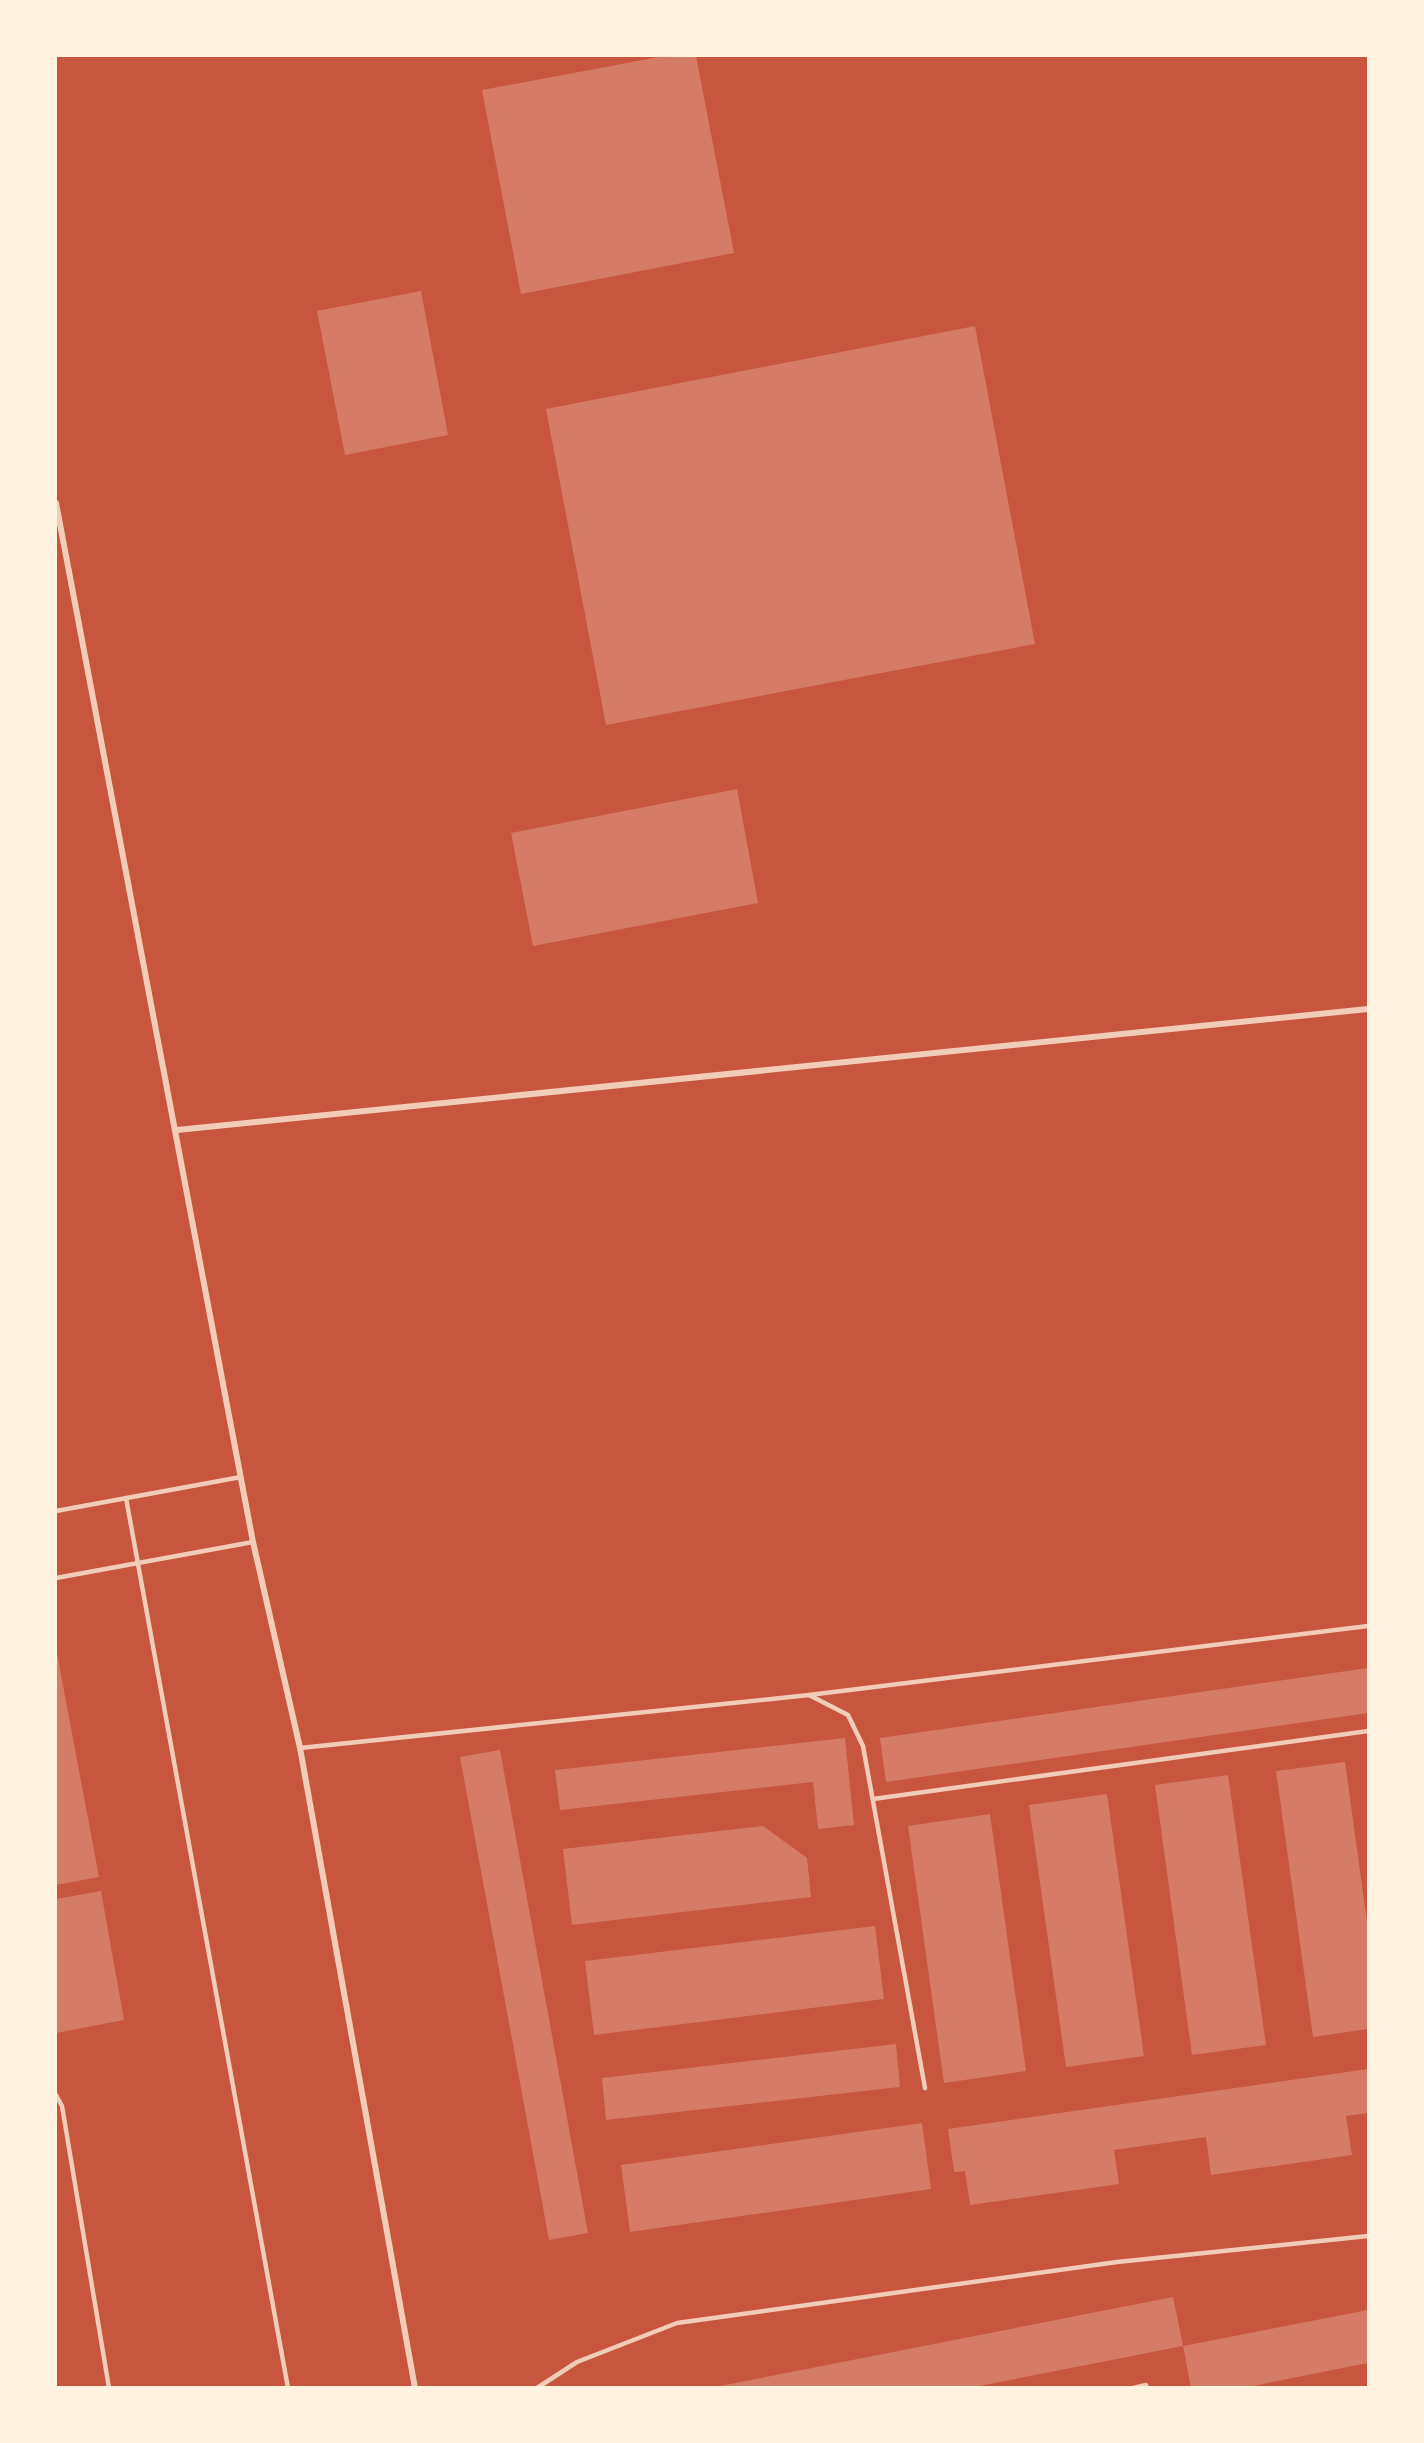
<svg xmlns="http://www.w3.org/2000/svg" width="1424" height="2443" font-family="'Exo 2',sans-serif">
<rect width="100%" height="100%" fill="#c8553d"/>
<g fill="#d67c66">
<path d="M664 56H696L734 253 521 294 482 90Z"/>
<path d="M421 291 448 435 345 455 317 311Z"/>
<path d="M975 326 1035 644 606 725 546 409Z"/>
<path d="M737 789 758 903 533 946 511 833Z"/>
<path d="M56 1648 99 1877 56 1885Z"/>
<path d="M1368 1668V1713L886 1782 880 1738Z"/>
<path d="M845 1738 854 1825 818 1829 813 1782 560 1810 555 1770Z"/>
<path d="M500 1750 588 2233 549 2240 460 1757Z"/>
<path d="M1345 1762 1368 1929V2029L1313 2037 1276 1771Z"/>
<path d="M1228 1775 1266 2045 1192 2055 1155 1785Z"/>
<path d="M1107 1794 1144 2056 1066 2067 1029 1805Z"/>
<path d="M990 1814 1026 2071 944 2083 908 1826Z"/>
<path d="M763 1826 807 1858 811 1897 572 1925 563 1849Z"/>
<path d="M101 1891 124 2020 56 2033V1899Z"/>
<path d="M875 1926 884 1999 594 2035 585 1961Z"/>
<path d="M896 2044 900 2087 606 2120 602 2078Z"/>
<path d="M1368 2069V2113L1346 2116 1352 2155 1211 2175 1206 2137 1114 2150 1119 2184 970 2205 965 2171 954 2172 948 2129Z"/>
<path d="M922 2123 931 2189 630 2232 621 2165Z"/>
<path d="M1173 2297 1183 2346 1368 2310V2363L1243 2388H1191L1183 2346 969 2388H710Z"/>
</g>
<g fill="none" stroke-linecap="round" stroke-linejoin="round">
<g stroke="#f1ccb7" stroke-width="4.5">
<path d="M126 1498 288 2388"/>
<path d="M56 1511 241 1477"/>
<path d="M56 1578 253 1542"/>
<path d="M809 1695 1368 1626"/>
<path d="M300 1748 809 1695 848 1715 863 1746 925 2088"/>
<path d="M873 1799 1368 1731"/>
<path d="M56 2095 62 2106 109 2388"/>
<path d="M537 2388 577 2362 677 2323 1117 2262 1368 2236"/>
<path d="M1133 2388 1146 2385 1147 2388"/>
</g>
<g stroke="#f1ccb7" stroke-width="6">
<path d="M56 503 253 1542 300 1748 415 2388"/>
<path d="M177 1130 1368 1009"/>
</g>
</g>
<rect width="1424" height="2443" fill="none" stroke="#fff3e0" stroke-width="114"/>
</svg>
